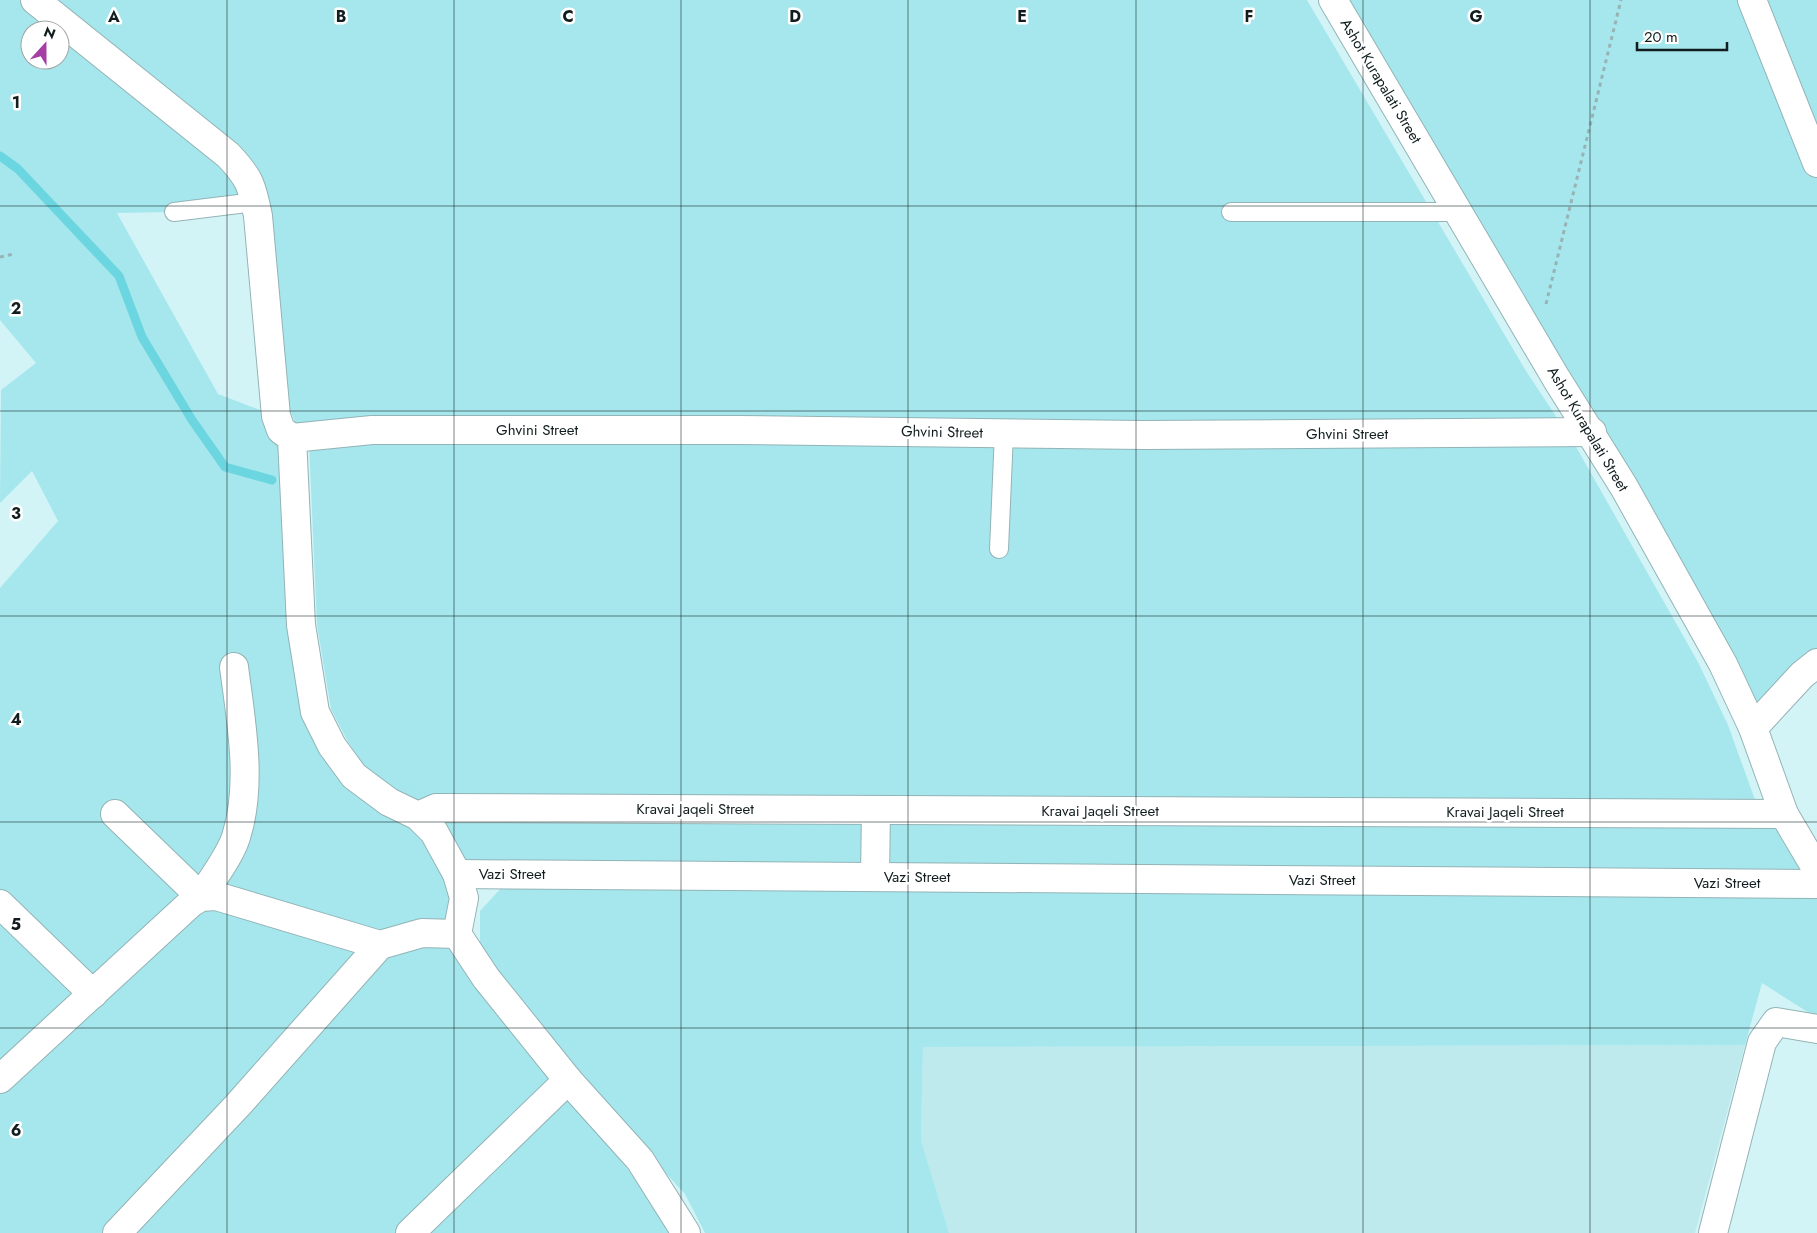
<svg xmlns="http://www.w3.org/2000/svg" width="1817" height="1233" font-family="Jost,sans-serif">
<rect width="100%" height="100%" fill="#d3f4f7"/>
<path fill="#bee9ed" d="M1745 1045 1695 1233H949L921 1140 923 1047Z"/>
<g fill="#a6e7ed" fill-rule="evenodd">
<path d="M0 0H35L228 155C242 170 252 182 255 202L174 212 117 213 218 394 276 416 281 430 292 438C298 528 292 622 315 710 321 732 338 759 354 775 370 794 396 806 417 816L430 810 402 797 369 772 348 742 331 709 317 625 309 443 386 435H743L1137 441 1571 438 1698 662 1728 725 1758 808 449 802 438 808 1784 814 1817 870V884L457 874 464 898 457 934 422 933 380 945 216 897H202L189 912 142 952 200 904 387 953 419 943 452 948 565 1098 621 1160 675 1233H0V1088L65 1022 0 1084V588L58 521 32 471 0 503 1 390 36 363 0 320ZM30 30H60V60H30ZM419 819 434 832 453 868Z"/>
<path d="M48 0H1307L1526 371 1561 424 305 429 295 422 289 408 272 215 266 187 256 170Z"/>
<path d="M1333 0H1817V663L1753 728Z"/>
<path d="M503 886 1695 890 1817 899V1018L1762 983 1745 1045 923 1047 921 1140 949 1233H705L685 1194 572 1072 480 947V911Z"/>
</g>
<g fill="none" stroke-linecap="round" stroke-linejoin="round">
<path stroke="#6cd6e0" stroke-width="9" d="M0 156 18 169 119 276 142 337 192 420 225 467 272 480"/>
<g stroke="#93b3b6" stroke-width="20">
<g id="lane">
<path d="M174 212 255 202"/>
<path d="M1231 212H1458"/>
<path d="M999 549 1004 433"/>
</g>
</g>
<g stroke="#93b3b6" stroke-width="30">
<g id="street">
<path d="M35 0 228 155C250 178 252 186 258 216L276 416 281 430 292 438"/>
<path d="M1333 0 1556 378 1624 487 1723 664 1753 728 1784 814 1817 870"/>
<path d="M1752 0 1817 163"/>
<path d="M292 438 372 430H739L1144 435 1592 432"/>
<path d="M292 438 301 625 315 712 332 746 354 776 389 802 418 816 434 832 457 874 464 898 457 934 486 978 568 1080 640 1160 686 1233"/>
<path d="M1753 728 1802 675 1817 663"/>
<path d="M115 814 201 897C212 879 230 856 236 837 253 784 241 721 234 667"/>
<path d="M418 816 436 808 1784 814"/>
<path d="M457 874 1817 884"/>
<path d="M875 877 876 810"/>
<path d="M0 904 93 994"/>
<path d="M0 1079 191 903 201 897 216 896 380 945 422 933 457 934"/>
<path d="M117 1233 237 1106 380 945"/>
<path d="M410 1233 568 1080"/>
<path d="M1713 1233 1762 1042 1776 1022 1817 1029"/>
</g>
</g>
<g stroke="#98b3b5" stroke-width="3" stroke-dasharray="4 4" stroke-linecap="butt">
<path d="M0 257 14 254"/>
<path d="M1546 304 1621 0"/>
</g>
<use href="#lane" stroke="#fff" stroke-width="18"/>
<use href="#street" stroke="#fff" stroke-width="28"/>
</g>
<path fill="none" stroke="#111d1e" stroke-width="1" stroke-opacity="0.55" d="M227 0V1233M454 0V1233M681 0V1233M908 0V1233M1136 0V1233M1363 0V1233M1590 0V1233M0 206H1817M0 411H1817M0 616H1817M0 822H1817M0 1028H1817"/>
<g text-anchor="middle" stroke-width="5" stroke-linejoin="round" paint-order="stroke">
<g font-size="15" fill="#111d1e" stroke="#fff">
<text transform="translate(1381 81) rotate(59)" y="5">Ashot Kurapalati Street</text>
<text transform="translate(1588 429) rotate(59)" y="5">Ashot Kurapalati Street</text>
<text x="537" y="435">Ghvini Street</text>
<text transform="translate(942 432) rotate(1)" y="5">Ghvini Street</text>
<text x="1347" y="439">Ghvini Street</text>
<text x="695" y="814">Kravai Jaqeli Street</text>
<text x="1100" y="816">Kravai Jaqeli Street</text>
<text x="1505" y="817">Kravai Jaqeli Street</text>
<text x="512" y="879">Vazi Street</text>
<text x="917" y="882">Vazi Street</text>
<text x="1322" y="885">Vazi Street</text>
<text x="1727" y="888">Vazi Street</text>
</g>
</g>
<g font-size="16" text-anchor="middle" font-weight="bold" fill="#111d1e" stroke="#fff" stroke-width="5" stroke-linejoin="round" paint-order="stroke">
<text x="114" y="22">A</text>
<text x="341" y="22">B</text>
<text x="568" y="22">C</text>
<text x="795" y="22">D</text>
<text x="1022" y="22">E</text>
<text x="1249" y="22">F</text>
<text x="1476" y="22">G</text>
<text x="16" y="108">1</text>
<text x="16" y="314">2</text>
<text x="16" y="519">3</text>
<text x="16" y="725">4</text>
<text x="16" y="930">5</text>
<text x="16" y="1136">6</text>
</g>
<g transform="translate(45 45) rotate(21)"><circle r="24" fill="#ffffff" stroke="#a0a5a5"/>
<path d="M0-4L9 19L0 12L-9 19Z" fill="#a53fa3"/>
<text y="-8" font-size="14" font-weight="bold" text-anchor="middle" fill="#111d1e">N</text>
</g>
<path d="M1637 42v8h90v-8" fill="none" stroke="#111d1e" stroke-width="2.5"/>
<text x="1644" y="42" font-size="15" fill="#111d1e" stroke="#ffffff" stroke-width="4" paint-order="stroke">20 m</text>
</svg>
